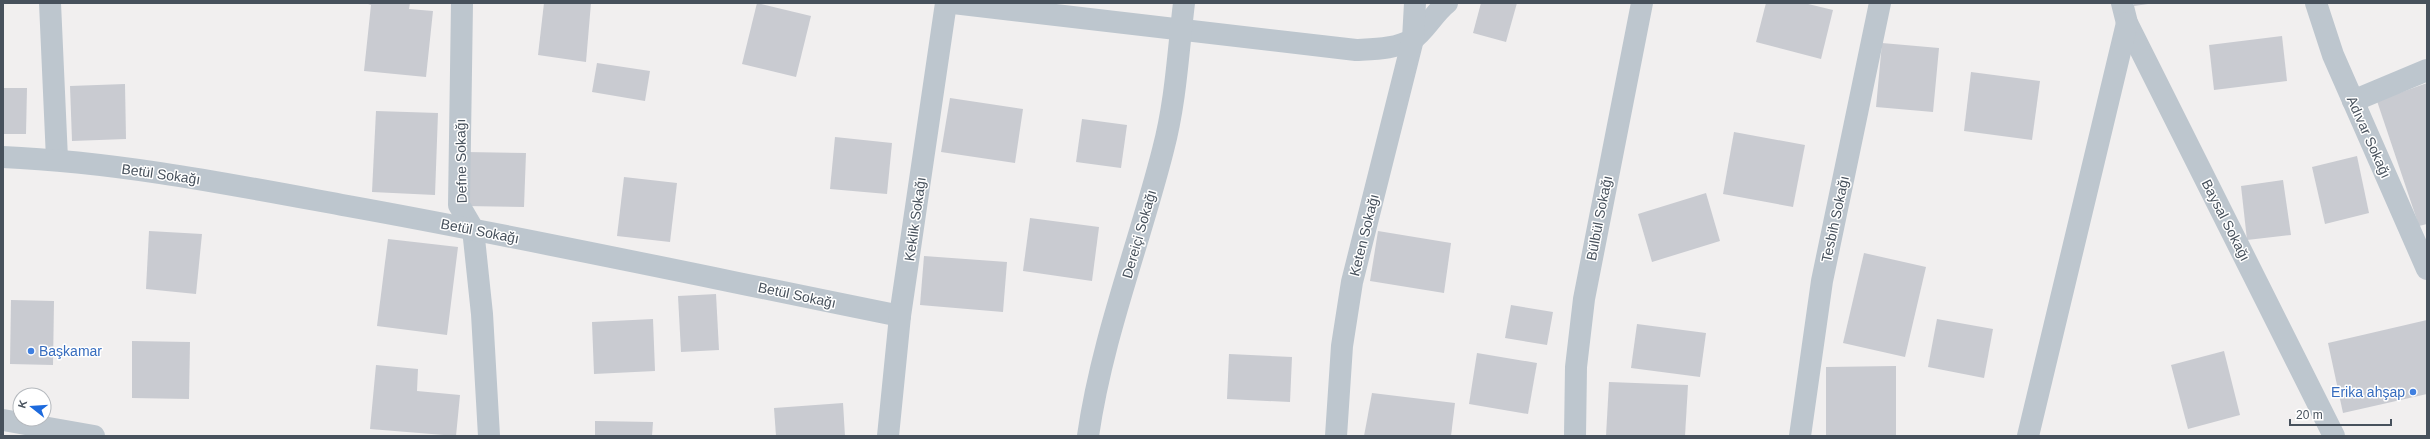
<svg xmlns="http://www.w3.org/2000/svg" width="2430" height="439" font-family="Helvetica,sans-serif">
<rect width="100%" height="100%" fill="#f1efef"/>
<g fill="#c9cbd1">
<path d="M365 3H410L409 9 433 11 426 77 364 71 371 5Z"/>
<path d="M544 3H591L586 62 538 55Z"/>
<path d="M757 3 811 16 796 77 742 64Z"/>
<path d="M1481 3H1517L1506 42 1473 33Z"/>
<path d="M1766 3H1804L1833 10 1821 59 1756 42Z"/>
<path d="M2134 3H2148V4L2134 6Z"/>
<path d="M2282 36 2287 81 2214 90 2209 45Z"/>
<path d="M1882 43 1939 48 1933 112 1876 107Z"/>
<path d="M597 63 650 71 645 101 592 92Z"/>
<path d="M1971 72 2040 81 2032 140 1964 131Z"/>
<path d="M2427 83V224L2419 226 2377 101Z"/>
<path d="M125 84 126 139 72 141 70 86Z"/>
<path d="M3 88H27L26 134H3Z"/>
<path d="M950 98 1023 109 1015 163 941 152Z"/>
<path d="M376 111 438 113 435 195 372 192Z"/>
<path d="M1082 119 1127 125 1121 168 1076 162Z"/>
<path d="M1734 132 1805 145 1793 207 1723 194Z"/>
<path d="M835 137 892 143 887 194 830 189Z"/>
<path d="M466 152 526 153 524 207 465 206Z"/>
<path d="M2357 156 2369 213 2325 224 2312 167Z"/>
<path d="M624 177 677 183 670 242 617 236Z"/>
<path d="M2283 180 2291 235 2247 240 2241 186Z"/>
<path d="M1706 193 1720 241 1652 262 1638 214Z"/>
<path d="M1030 218 1099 227 1092 281 1023 271Z"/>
<path d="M149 231 202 234 196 294 146 289Z"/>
<path d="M1378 231 1451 243 1444 293 1370 281Z"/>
<path d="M388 239 458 247 447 335 377 326Z"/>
<path d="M1864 253 1926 267 1905 357 1843 343Z"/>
<path d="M924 256 1007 262 1003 312 920 305Z"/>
<path d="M716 294 719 350 681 352 678 296Z"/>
<path d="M11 300 54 301 53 365 10 364Z"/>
<path d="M1511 305 1553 312 1547 345 1505 338Z"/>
<path d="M653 319 655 371 594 374 592 322Z"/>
<path d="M1937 319 1993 329 1984 378 1928 367Z"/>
<path d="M2427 320V394L2343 413 2328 343Z"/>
<path d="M1637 324 1706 333 1700 377 1631 368Z"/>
<path d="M132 341 190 342 189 399 132 398Z"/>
<path d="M2224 351 2240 415 2188 429 2171 365Z"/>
<path d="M1477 353 1537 363 1528 414 1469 404Z"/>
<path d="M1229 354 1292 357 1290 402 1227 399Z"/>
<path d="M376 365 418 369 417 391 460 395 456 436 370 429Z"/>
<path d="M1896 366V436H1826V367Z"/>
<path d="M1609 382 1688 385 1685 436H1606Z"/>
<path d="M1372 393 1455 403 1451 436H1364Z"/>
<path d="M843 403 845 436H776L774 408Z"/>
<path d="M595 421 653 422 652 436H595Z"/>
</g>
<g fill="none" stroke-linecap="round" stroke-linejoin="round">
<g stroke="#bdc6ce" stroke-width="22">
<path d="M50 3 57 159"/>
<path d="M462 3 459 205 473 229 482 314 489 436"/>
<path d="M953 3 1356 50C1374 49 1397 49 1413 39 1424 32 1435 12 1447 3"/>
<path d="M2122 3 2127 23 2334 436"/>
<path d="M2316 3 2333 55 2427 269"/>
<path d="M2353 101 2427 70"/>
<path d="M3 157C119 162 234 185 348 206 532 239 716 279 900 316"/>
<path d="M3 420 94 436"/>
<path d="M888 436 900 316 946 3"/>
<path d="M1088 436C1102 338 1139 245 1163 150 1176 101 1178 52 1184 3"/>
<path d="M1336 436 1342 346 1352 282 1413 39 1415 3"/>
<path d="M1575 436 1576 367 1584 299 1642 3"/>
<path d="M1800 436 1822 281 1880 3"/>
<path d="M2028 436 2127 23"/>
</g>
</g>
<g fill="#3f7fe0" stroke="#fff" stroke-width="1.5">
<circle cx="31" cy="351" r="4"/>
<circle cx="2413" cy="392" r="4"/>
</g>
<g text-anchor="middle" stroke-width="3" stroke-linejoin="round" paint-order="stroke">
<g font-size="14" fill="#47515c" stroke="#fff">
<text transform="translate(2369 137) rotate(66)" y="5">Adıvar Sokağı</text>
<text transform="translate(461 161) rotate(-91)" y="5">Defne Sokağı</text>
<text transform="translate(161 174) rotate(8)" y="5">Betül Sokağı</text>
<text transform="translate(1599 218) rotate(-79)" y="5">Bülbül Sokağı</text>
<text transform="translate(915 219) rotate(-82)" y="5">Keklik Sokağı</text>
<text transform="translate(1835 219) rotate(-78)" y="5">Tesbih Sokağı</text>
<text transform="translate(2226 220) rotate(63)" y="5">Baysal Sokağı</text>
<text transform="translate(480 231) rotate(11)" y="5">Betül Sokağı</text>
<text transform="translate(1139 234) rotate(-74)" y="5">Dereiçi Sokağı</text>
<text transform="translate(1364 235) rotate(-76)" y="5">Keten Sokağı</text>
<text transform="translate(797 295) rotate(12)" y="5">Betül Sokağı</text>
</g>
<g font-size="14" fill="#366cbe" stroke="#fff" text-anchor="start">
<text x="39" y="356">Başkamar</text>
<text x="2405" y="397" text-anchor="end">Erika ahşap</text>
</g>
</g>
<rect width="2430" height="439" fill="none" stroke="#47515c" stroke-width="8"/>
<g transform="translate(32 407) rotate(287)"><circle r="19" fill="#ffffff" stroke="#b5b9be"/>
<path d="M0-3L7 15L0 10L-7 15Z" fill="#1d6add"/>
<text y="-6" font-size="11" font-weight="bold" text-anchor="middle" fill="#47515c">K</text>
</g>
<path d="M2290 419v6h101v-6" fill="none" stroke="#47515c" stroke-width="2"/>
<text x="2296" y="419" font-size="12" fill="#47515c" stroke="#ffffff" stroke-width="3" paint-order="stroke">20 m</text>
</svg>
